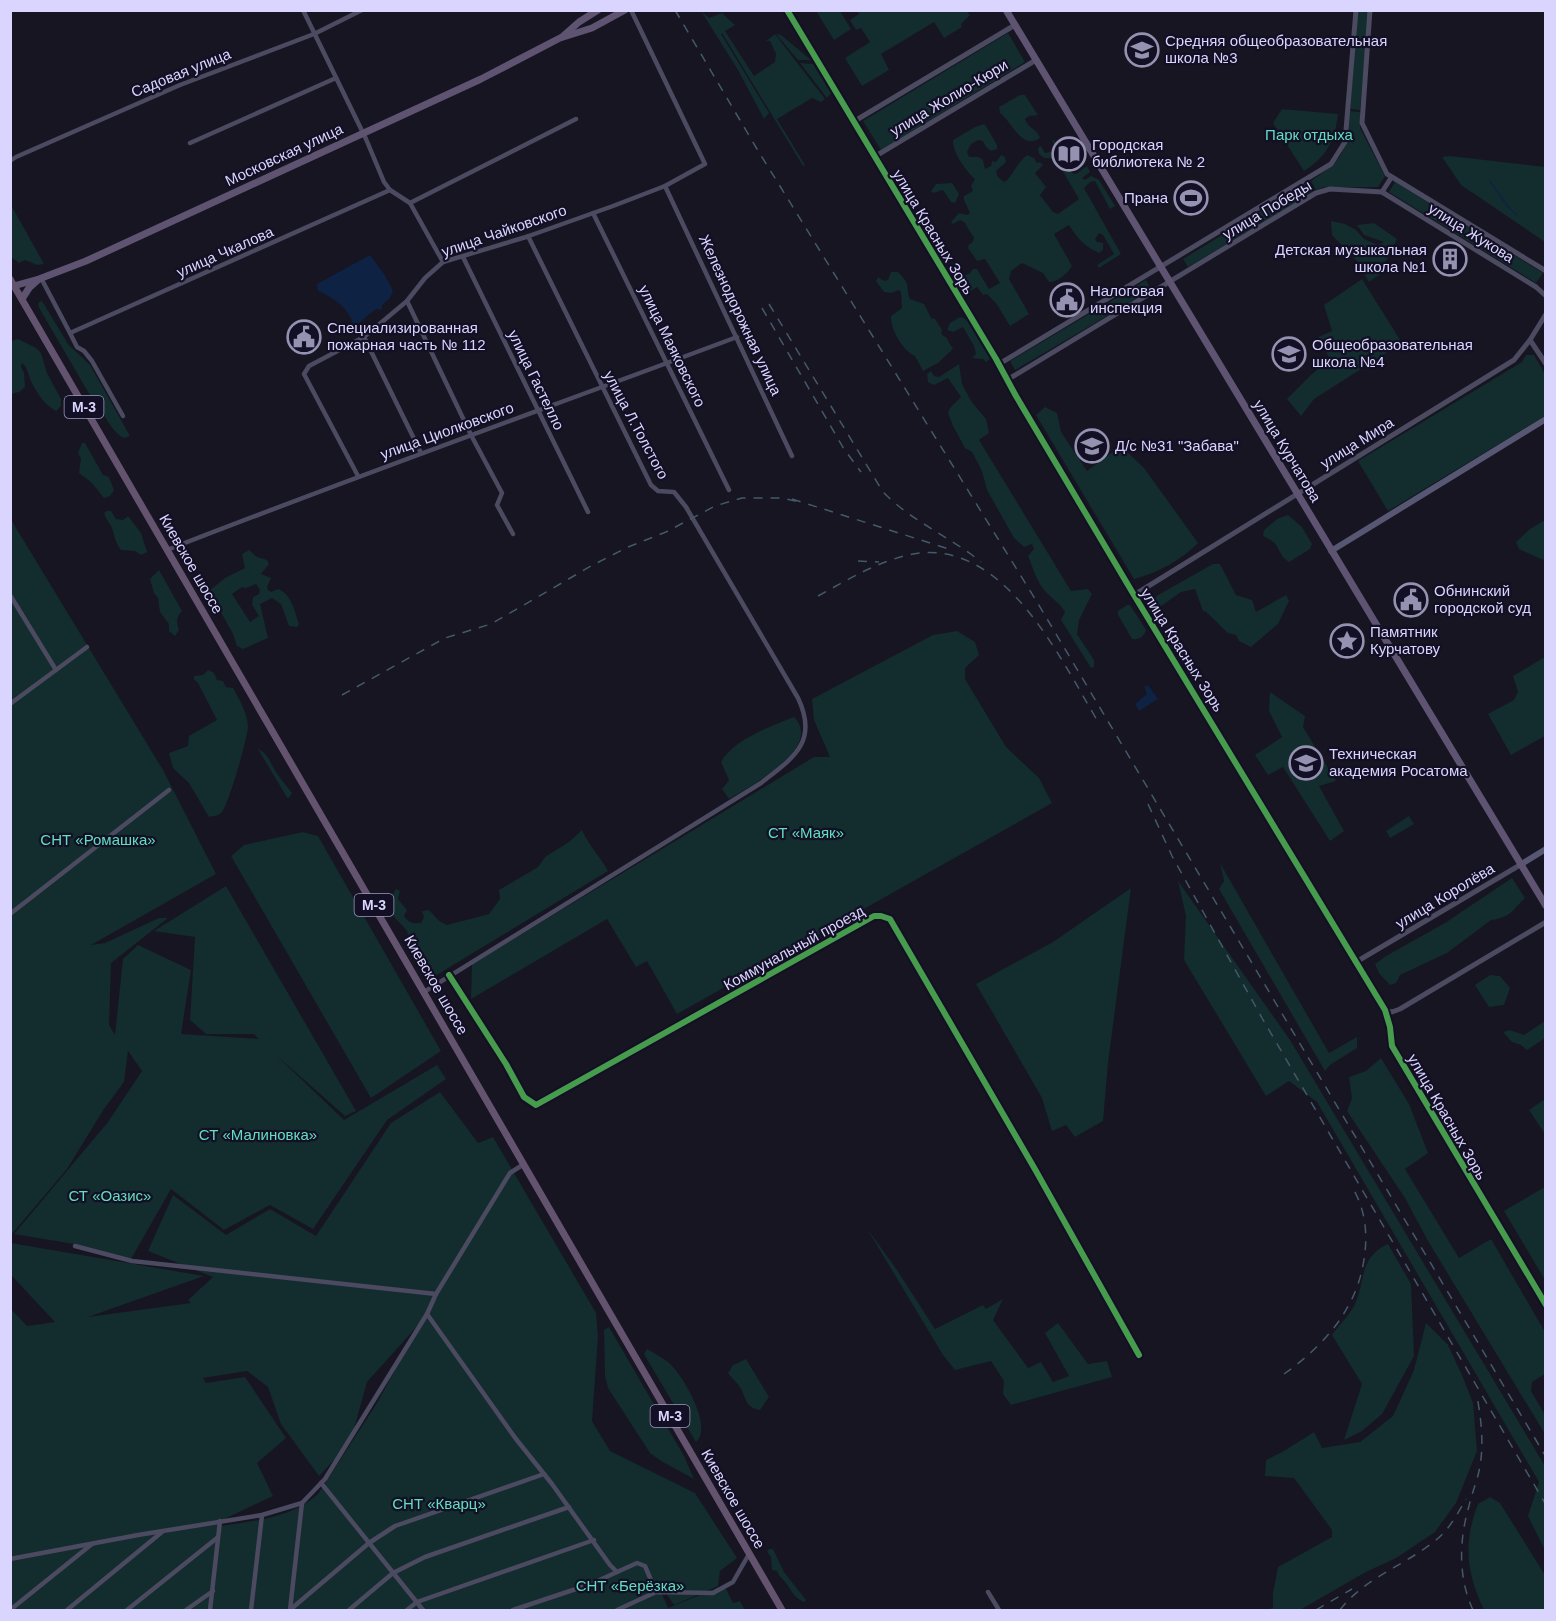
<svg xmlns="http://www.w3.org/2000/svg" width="1556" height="1621" font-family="Arial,sans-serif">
<rect width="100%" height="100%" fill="#161521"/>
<g fill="#132c2d" fill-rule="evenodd">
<path d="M701 11 709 18 722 13 735 25 725 31 754 76 775 62 776 54 770 41H766L775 34 825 99 821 102 812 98 777 119 805 165 803 166 722 33 721 34 769 113 764 119 738 70Z"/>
<path d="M816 11H840L851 29 834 40Z"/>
<path d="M966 11 970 15 961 24 962 27 944 38 934 22 881 54 889 70 862 86 845 58 870 42 861 28 856 30 850 20 859 14 857 11Z"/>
<path d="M1358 11H1369L1360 110 1350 109Z"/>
<path d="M1008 33 1025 62 881 150 863 121Z"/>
<path d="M776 34 781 35 811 60H798Z"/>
<path d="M800 63 813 64 831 93 827 98Z"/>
<path d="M1020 95H1025L1038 115 1029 116 1025 119C1027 127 1038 130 1040 138 1022 151 1012 122 1000 113L999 107Z"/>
<path d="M1282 109 1338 114C1335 141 1326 157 1304 171L1273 123Z"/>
<path d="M1349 111 1360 112V128L1385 176 1378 187H1324L1316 190 1311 181C1345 158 1347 152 1349 111Z"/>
<path d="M984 124 986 126 997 145V149L991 151 986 147 983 141 978 140 971 144 967 152 969 157H979L983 160 985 169 991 166 992 161 996 162 1001 155 1005 157 1006 162 996 171C997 177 999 179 1005 182 1013 175 1016 164 1027 155L1034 158 1037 163 1040 162 1043 165 1035 173 1046 187 1040 195 1053 212 1058 214 1079 199 1057 161 1051 158H1044L1039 154 1038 148 1041 146 1045 153 1054 151 1056 147 1052 141 1054 140 1066 160 1072 157 1074 160 1070 169 1072 173 1076 174 1087 166 1090 172 1082 178 1085 180 1091 176 1099 180 1115 206 1110 209 1095 181 1090 182 1084 188 1121 254 1099 268 1097 265 1114 254 1103 235 1099 233 1095 239 1097 242 1103 243V250L1099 253C1085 247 1077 238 1069 225L1054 234 1072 266C1067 274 1058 282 1049 282L1043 273 1022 263 1011 271 1009 279 1029 314 1010 326 996 303 987 294 983 295 977 287 966 293 960 283V278L970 273 973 269H977L989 289 1000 283 985 259 977 261 968 248 969 244 972 243 974 238 964 222 960 220 953 224 951 222 959 213 968 215 970 213 964 200V196L973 191 971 186 975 179C966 171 952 152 953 140L975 127Z"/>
<path d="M1450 156 1545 167V242L1461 185 1442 157Z"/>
<path d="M1308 182 1314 192 1188 267 1183 259Z"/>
<path d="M1395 182 1543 273 1536 283 1389 192Z"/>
<path d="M952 183 959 194 955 203 951 202 943 190 933 193 931 191 936 184Z"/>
<path d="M11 205 44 264 37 265 25 260 19 263 11 257Z"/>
<path d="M1331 221 1345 224 1356 230 1364 239 1378 245 1384 242 1364 235 1357 225 1374 223 1397 239 1379 275 1369 282 1357 261 1332 235Z"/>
<path d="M891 272H898C912 286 905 284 910 299L924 304 931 318 935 319 942 330 941 333 943 336 946 337 953 349 938 363 923 371 915 356C903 351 890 329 891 316L902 308 901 292 899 290 891 293 884 292 876 281 878 277 884 281 888 280Z"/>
<path d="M1362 279 1402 343 1314 399 1301 416 1287 399 1311 375 1330 359 1318 337 1332 331 1324 305Z"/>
<path d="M1146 280 1151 290 1015 370 1010 361Z"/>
<path d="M42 301 68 344 90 365 130 436 124 438C110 431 106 414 95 404L38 306 39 302Z"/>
<path d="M960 317 966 319 990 359 986 362 983 359 972 358 976 354 974 346 963 327 953 332 947 330 950 323Z"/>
<path d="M18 339 36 348 41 353 47 373 61 399V406L56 411C46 406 38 395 33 385 28 377 29 369 22 363L21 367 24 373 25 387 19 392 11 394V341Z"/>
<path d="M1526 355H1534L1545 374V416L1388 511 1358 461 1522 362Z"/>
<path d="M959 364 962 384 971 401 986 419 989 433 979 440 1071 591 1088 589 1092 594 1079 620 1077 634 1094 660V667L1091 668 1061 620 1065 612C1060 603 1052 599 1045 591 1037 582 1033 568 1028 556L1034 549 1032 544 1024 547 1014 538 987 490 982 471 972 452 965 448 953 426 948 413 950 408 961 397 948 378 934 385 928 382 927 374 931 371 934 376 939 377Z"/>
<path d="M1045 407 1057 413 1061 432 1087 471 1121 446 1144 468 1198 543C1181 560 1158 573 1134 579L1036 415Z"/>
<path d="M82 443H85L103 475 109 477 114 490 110 496 104 498 91 482 79 473 81 459 78 453Z"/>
<path d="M107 511H111L116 519 123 520 128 516 141 533 147 552 141 555 135 551 121 550C116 543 115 539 113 531 111 524 106 520 104 513Z"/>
<path d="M1288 515 1302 527 1312 544 1310 549 1289 562C1275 553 1283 544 1263 536L1264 530 1277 519Z"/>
<path d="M10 518 163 770 216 874 91 945 105 943 159 918H168L111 963 109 1025 115 1035 123 959 138 945 191 970 181 1034 259 1039 254 1034H206L190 1020 195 937 154 931 226 886 356 1111 345 1116 276 1055 344 1120 437 1065 446 1079 387 1120 313 1229 270 1205 224 1230 171 1189 131 1259 80 1245 14 1234 108 1122 142 1071 128 1051 124 1082 104 1109 67 1169 11 1235Z"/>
<path d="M1545 520V557L1543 560 1519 549 1516 542 1530 529Z"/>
<path d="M249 550 257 557 267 560 269 564 261 574 271 578 267 587 268 590 271 592 278 589C291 593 295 612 299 624L297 627 289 626 281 604 272 598 260 604 268 638 243 649 237 646 233 634 209 591 225 578 245 568 242 554ZM256 584 260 590 259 594 253 597 252 605 259 616 250 622 232 594 242 587 246 588Z"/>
<path d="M1213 564H1220L1236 595 1252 600 1256 612 1286 595 1289 601 1278 624 1251 647 1239 641 1236 635 1228 633 1206 612 1203 611 1195 589 1181 592 1150 614 1146 607 1158 595Z"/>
<path d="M159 570 182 611C176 618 176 622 179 630L175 636 169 631V624L160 612 158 598 154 593 150 579Z"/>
<path d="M1127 605H1130L1146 630C1144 637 1139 640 1132 639L1118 615V611Z"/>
<path d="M957 631 975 642 979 655 965 668V679L1006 747 1039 778 1052 803 677 1014 647 961 636 967 607 919 471 999 472 964 814 757H830L814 720 812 699 933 635Z"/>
<path d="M1545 657V736L1511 755 1488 714 1514 700 1518 692 1513 676Z"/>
<path d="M208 670 214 673 217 680 223 681 226 687 233 688C239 698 248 715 248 727 247 740 229 803 222 812 219 816 213 816 209 817L189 783 173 768 169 753 188 746 189 736 217 720 198 683 194 679V676L203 675Z"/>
<path d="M1270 692 1305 716 1303 727 1336 781 1319 786 1344 831 1330 841 1283 767 1268 775 1255 755 1282 737 1269 711Z"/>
<path d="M794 717C824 748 750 786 729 799L722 789 729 780 721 762C733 740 771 726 794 717Z"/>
<path d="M258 749C269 754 270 763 276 772 281 780 287 786 292 793L288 799Z"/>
<path d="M1409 816 1414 824 1390 838 1386 831Z"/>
<path d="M582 830C589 846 600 856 608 871L435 976C423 974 413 958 409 946 407 941 409 936 407 931 398 919 391 918 387 902L394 900 393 894 396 889 400 891 398 899 407 910 404 916C409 923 413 924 421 923L424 917 422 911 429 910 439 921 447 925 489 914 500 899 499 890 538 867 545 857 569 842Z"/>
<path d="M303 832 318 836 441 1051 371 1098 231 856 244 845Z"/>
<path d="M1220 863 1329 1053 1357 1037V1048L1330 1065 1325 1071 1219 889 1224 881Z"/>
<path d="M1512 878 1525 898C1512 910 1512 917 1491 920L1447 953 1400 975 1396 983 1390 985 1379 973 1375 964 1386 956 1445 923Z"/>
<path d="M1178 881 1290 1040 1545 1466V1550L1528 1516 1539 1482 1317 1102 1289 1081 1266 1096 1184 960 1186 916Z"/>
<path d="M1131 888 1108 1063 1103 1121 1075 1137 1066 1125 1052 1131 1042 1098 976 984 1053 942Z"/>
<path d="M1490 975 1500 976 1510 988 1504 1005 1489 1007 1475 985Z"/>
<path d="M1545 1021V1038L1527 1050 1521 1045 1512 1042 1503 1032 1510 1030 1524 1035Z"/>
<path d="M1381 1058 1409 1104 1428 1153 1405 1169 1459 1258 1491 1239 1545 1332V1374L1532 1382 1531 1391 1545 1415V1434L1428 1241 1405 1198 1347 1111 1352 1098 1349 1077 1366 1071Z"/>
<path d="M440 1092 478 1143 493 1137 596 1313 598 1337 592 1421 610 1451 695 1493 737 1558 720 1571 718 1586 674 1605 656 1579 668 1608 724 1585 733 1603 740 1601 745 1610H11L10 1308 27 1326 55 1322 11 1275V1243L204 1276 88 1317 191 1303 188 1300 213 1277 148 1251 173 1195 226 1235 270 1209 316 1236 391 1123ZM421 1322 377 1403 318 1494C292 1518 254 1521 220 1526V1521L273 1496 257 1463 286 1438 245 1377 206 1383 203 1378 247 1371 268 1387 281 1424 319 1476 350 1443 367 1382Z"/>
<path d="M1545 1099V1134L1529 1110Z"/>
<path d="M1545 1187V1280L1504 1211Z"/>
<path d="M866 1227 897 1270 935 1329 983 1305 986 1309 1003 1299 993 1320 1028 1368 1041 1362 1053 1382 1069 1376 1045 1333 1058 1323 1088 1364 1107 1361 1112 1377 1011 1405 1003 1394 1004 1381 991 1361 955 1370 943 1355Z"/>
<path d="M1388 1244 1411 1284 1414 1356 1382 1414 1362 1431 1344 1440 1362 1384 1332 1335C1339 1325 1350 1315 1355 1304 1366 1279 1359 1257 1388 1244Z"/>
<path d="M1426 1323 1448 1345 1462 1375 1473 1403 1477 1451 1456 1503 1435 1532 1396 1558 1364 1573 1300 1610H1266L1273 1608V1593L1278 1567 1332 1537V1530L1294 1478 1265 1476 1266 1460 1284 1451 1314 1432 1322 1448 1360 1442 1393 1416 1414 1370Z"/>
<path d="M609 1327 684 1456 694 1479 661 1461 650 1453 608 1388 605 1376 604 1330Z"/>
<path d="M647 1349C654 1353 662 1357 668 1362 682 1373 714 1428 696 1442L644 1354Z"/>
<path d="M746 1359 769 1397 760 1410C745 1407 747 1400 741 1389 738 1384 732 1378 728 1373L733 1365Z"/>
<path d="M1490 1497 1500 1503 1545 1575V1610H1484C1466 1572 1463 1543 1478 1504Z"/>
<path d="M769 1549H773L784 1572 806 1600 804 1602C794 1598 792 1591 786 1583 782 1578 780 1578 777 1571L772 1570 771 1557 767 1552Z"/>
</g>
<g fill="#0e2244">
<path d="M370 255C379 267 387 277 393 291L390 298 382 305V310L376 309 361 321 354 333 352 332 354 328C351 309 334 298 318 291L317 284Z"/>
<path d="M1148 685 1158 699 1139 711 1135 704 1147 694 1144 687Z"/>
</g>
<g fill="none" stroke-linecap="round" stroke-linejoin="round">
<path stroke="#0e2244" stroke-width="1.5" d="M1490 181 1508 207 1517 215"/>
<g stroke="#4b4a61" stroke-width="4.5">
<path d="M303 10 366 139 384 182 390 190 410 203 443 262"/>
<path d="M190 143 336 78"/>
<path d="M10 161 16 157 180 85 314 34 362 10"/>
<path d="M665 186 792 456"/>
<path d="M410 203 576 119"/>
<path d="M593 213 729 490"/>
<path d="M463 257 588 512"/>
<path d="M41 278 70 333 77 347 84 351 92 361 123 416"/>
<path d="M407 301 471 435 502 493 497 505 513 534"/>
<path d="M70 333 390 190"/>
<path d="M364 337 421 453"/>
<path d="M358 476 304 374 309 366 364 337 407 301 425 278 443 262 526 237 613 206 665 186 705 164 631 10"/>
<path d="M167 550C356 476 547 408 737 337"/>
<path d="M10 595 56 670"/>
<path d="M10 704 87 647"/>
<path d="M10 914 169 790"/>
<path d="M449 975 506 1064 524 1097 536 1105 874 916H881L890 919 1036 1171 1139 1355"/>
<path d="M424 992 761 783C793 758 819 742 798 698L686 507 674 492 658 491 651 485 528 236"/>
<path d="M1385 1010 1390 1027 1392 1046 1546 1305"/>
<path d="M75 1246 132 1261 436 1294"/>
<path d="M427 1314 516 1439 552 1484 610 1565 617 1572 637 1563 645 1566 656 1592"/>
<path d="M321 1483 423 1610"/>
<path d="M302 1503 325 1479 427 1314 436 1294 510 1173 524 1164"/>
<path d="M10 1559 138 1535 262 1515 302 1503 290 1610"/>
<path d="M988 1592 999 1610"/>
<path d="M291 1609 369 1543 395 1526 544 1474"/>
<path d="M10 1610 92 1544"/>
<path d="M67 1610 162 1532"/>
<path d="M127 1610 217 1538"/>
<path d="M186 1610 213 1591"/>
<path d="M210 1610 220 1521"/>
<path d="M251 1610 262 1515"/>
<path d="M349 1610 393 1573 425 1557 569 1507"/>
<path d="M407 1610 417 1602 594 1540"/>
<path d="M513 1610 591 1584 617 1572"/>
<path d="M617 1610 656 1592 713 1593 733 1582 749 1554"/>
</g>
<g stroke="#4b4a61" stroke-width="5">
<path d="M787 10 996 359 1016 396 1134 595 1385 1010 1392 1012 1400 1009 1546 922"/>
<path d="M1370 10 1362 123 1387 174 1546 271"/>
<path d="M853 122 1015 25"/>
<path d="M874 157 1036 60"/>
<path d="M1382 192 1391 178"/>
<path d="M1530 340 1546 364"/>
<path d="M999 364 1331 164 1345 142 1356 10"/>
<path d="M1007 380 1316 193 1330 189 1382 192 1536 287 1546 296"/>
<path d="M1134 595 1514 360 1530 340 1546 314"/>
<path d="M1356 962 1520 865"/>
</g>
<g stroke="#575673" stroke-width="6">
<path d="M1331 551 1546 419"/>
<path d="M1520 865 1546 849"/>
</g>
<g stroke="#5e5472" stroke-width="7">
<path d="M1006 10 1546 906"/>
<path d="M562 37 579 22 598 10"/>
<path d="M10 287 39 279 86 261 481 79 560 38 592 28 625 10"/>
<path d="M22 299 29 288 38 280"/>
</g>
<path stroke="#63536e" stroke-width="7" d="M10 279 782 1610"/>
<g stroke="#44596a" stroke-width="1.5" stroke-dasharray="9 8" stroke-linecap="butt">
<path d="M675 10 757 149 1037 602 1546 1457"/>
<path d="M769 304 883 492C911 521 949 536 981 562"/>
<path d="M762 308 844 449 861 472"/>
<path d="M792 499 952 550"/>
<path d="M858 561 879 562"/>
<path d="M818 596C849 579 878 561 913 554 1006 538 1061 661 1100 725"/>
<path d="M342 695 445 638 491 624 591 566 628 547 666 532 715 506 742 498H781L800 502"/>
<path d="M1148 804 1172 856 1262 1018 1546 1505"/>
<path d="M1284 1374C1307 1358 1333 1334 1347 1308 1363 1282 1371 1240 1362 1210 1360 1201 1355 1193 1352 1185"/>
<path d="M1316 1610 1352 1589"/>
<path d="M1340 1610C1364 1578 1406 1565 1436 1540 1449 1530 1458 1513 1466 1499"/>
<path d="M1473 1610C1458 1578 1459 1540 1469 1506 1472 1492 1478 1479 1480 1466 1484 1442 1481 1419 1477 1396"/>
</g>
<g stroke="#131026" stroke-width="10">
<g id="cycleway">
<path d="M787 10 996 359 1016 396 1134 595 1385 1010 1390 1027 1392 1046 1546 1305"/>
<path d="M449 975 506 1064 524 1097 536 1105 874 916H881L890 919 1036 1171 1139 1355"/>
</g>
</g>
<use href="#cycleway" stroke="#469c4c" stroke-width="6"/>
</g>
<defs>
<g id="school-ring" transform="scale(1.725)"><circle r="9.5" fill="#131026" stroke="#9592b1" stroke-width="1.5"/><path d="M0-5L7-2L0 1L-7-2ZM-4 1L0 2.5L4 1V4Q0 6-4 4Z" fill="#9592b1"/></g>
<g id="library-ring" transform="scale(1.725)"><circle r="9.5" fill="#131026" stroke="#9592b1" stroke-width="1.5"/><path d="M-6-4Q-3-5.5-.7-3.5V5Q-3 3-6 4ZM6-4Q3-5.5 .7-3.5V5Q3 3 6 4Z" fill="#9592b1"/></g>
<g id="stadium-ring" transform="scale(1.725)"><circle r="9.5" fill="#131026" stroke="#9592b1" stroke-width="1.5"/><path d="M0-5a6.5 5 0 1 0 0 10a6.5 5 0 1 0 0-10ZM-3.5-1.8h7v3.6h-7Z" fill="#9592b1"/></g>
<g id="building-ring" transform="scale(1.725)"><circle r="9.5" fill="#131026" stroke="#9592b1" stroke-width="1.5"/><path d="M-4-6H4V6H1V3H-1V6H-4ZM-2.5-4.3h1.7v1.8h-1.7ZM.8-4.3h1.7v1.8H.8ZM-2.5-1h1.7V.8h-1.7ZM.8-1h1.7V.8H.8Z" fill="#9592b1"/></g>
<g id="civic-ring" transform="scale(1.725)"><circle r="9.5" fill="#131026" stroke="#9592b1" stroke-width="1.5"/><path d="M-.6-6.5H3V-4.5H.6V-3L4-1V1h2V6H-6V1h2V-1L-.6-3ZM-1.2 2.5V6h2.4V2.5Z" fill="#9592b1"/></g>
<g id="sight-ring" transform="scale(1.725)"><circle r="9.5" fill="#131026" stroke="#9592b1" stroke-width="1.5"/><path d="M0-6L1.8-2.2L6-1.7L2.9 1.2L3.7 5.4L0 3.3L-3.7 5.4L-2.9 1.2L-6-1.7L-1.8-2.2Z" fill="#9592b1"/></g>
<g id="university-ring" transform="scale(1.725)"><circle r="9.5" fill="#131026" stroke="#9592b1" stroke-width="1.5"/><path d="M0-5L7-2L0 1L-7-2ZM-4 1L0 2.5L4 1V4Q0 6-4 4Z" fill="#9592b1"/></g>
</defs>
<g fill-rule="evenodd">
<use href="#school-ring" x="1142" y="50"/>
<use href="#library-ring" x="1069" y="154"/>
<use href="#stadium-ring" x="1191" y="198"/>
<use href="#building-ring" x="1450" y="259"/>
<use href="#civic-ring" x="1067" y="300"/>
<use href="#civic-ring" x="304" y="337"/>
<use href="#school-ring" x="1289" y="354"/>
<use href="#school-ring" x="1092" y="446"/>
<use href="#civic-ring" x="1411" y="600"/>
<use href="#sight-ring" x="1347" y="641"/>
<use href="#university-ring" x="1306" y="763"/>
</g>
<g text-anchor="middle" stroke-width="4.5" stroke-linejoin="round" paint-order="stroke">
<g fill="#131026" stroke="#9e9abd" stroke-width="1.5">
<rect x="64.5" y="396" width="39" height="22" rx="4.5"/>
<rect x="354.5" y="894" width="39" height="22" rx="4.5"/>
<rect x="650.5" y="1405" width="39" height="22" rx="4.5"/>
</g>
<g font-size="14" font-weight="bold" fill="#dad5fe">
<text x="84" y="412">М-3</text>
<text x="374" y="910">М-3</text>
<text x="670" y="1421">М-3</text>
</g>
<g font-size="15" fill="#dad5fe" stroke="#131026" text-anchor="start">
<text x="1165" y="46">Средняя общеобразовательная<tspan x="1165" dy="17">школа №3</tspan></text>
<text x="1092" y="150">Городская<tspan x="1092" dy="17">библиотека № 2</tspan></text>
<text x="1168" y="203" text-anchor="end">Прана</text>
<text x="1427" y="255" text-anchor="end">Детская музыкальная<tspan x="1427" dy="17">школа №1</tspan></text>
<text x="1090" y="296">Налоговая<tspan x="1090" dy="17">инспекция</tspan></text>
<text x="327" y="333">Специализированная<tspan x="327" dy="17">пожарная часть № 112</tspan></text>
<text x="1312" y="350">Общеобразовательная<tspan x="1312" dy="17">школа №4</tspan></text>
<text x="1115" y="451">Д/с №31 "Забава"</text>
<text x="1434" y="596">Обнинский<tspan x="1434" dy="17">городской суд</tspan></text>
<text x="1370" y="637">Памятник<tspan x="1370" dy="17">Курчатову</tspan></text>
<text x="1329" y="759">Техническая<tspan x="1329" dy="17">академия Росатома</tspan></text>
</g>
<g font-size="15" fill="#dad5fe" stroke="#131026">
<text transform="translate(181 73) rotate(-22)" y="5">Садовая улица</text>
<text transform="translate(949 98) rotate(-31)" y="5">улица Жолио-Кюри</text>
<text transform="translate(284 155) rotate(-25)" y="5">Московская улица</text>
<text transform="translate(1267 210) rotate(-31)" y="5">улица Победы</text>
<text transform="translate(504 231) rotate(-19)" y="5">улица Чайковского</text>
<text transform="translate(933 232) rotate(59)" y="5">улица Красных Зорь</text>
<text transform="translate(1471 233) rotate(32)" y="5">улица Жукова</text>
<text transform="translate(225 252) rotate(-24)" y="5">улица Чкалова</text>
<text transform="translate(740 315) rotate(65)" y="5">Железнодорожная улица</text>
<text transform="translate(672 346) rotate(64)" y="5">улица Маяковского</text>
<text transform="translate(536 380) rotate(64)" y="5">улица Гастелло</text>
<text transform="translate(636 425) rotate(62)" y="5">улица Л.Толстого</text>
<text transform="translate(447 431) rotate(-20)" y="5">улица Циолковского</text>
<text transform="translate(1357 443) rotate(-32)" y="5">улица Мира</text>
<text transform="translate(1287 451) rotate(59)" y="5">улица Курчатова</text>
<text transform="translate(191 564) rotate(60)" y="5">Киевское шоссе</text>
<text transform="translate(1182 650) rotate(58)" y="5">улица Красных Зорь</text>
<text transform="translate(1445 896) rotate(-31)" y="5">улица Королёва</text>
<text transform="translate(794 948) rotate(-29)" y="5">Коммунальный проезд</text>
<text transform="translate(436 985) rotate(60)" y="5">Киевское шоссе</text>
<text transform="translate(1447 1117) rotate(60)" y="5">улица Красных Зорь</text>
<text transform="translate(733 1499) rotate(60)" y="5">Киевское шоссе</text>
</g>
<g font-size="15" fill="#61debf" stroke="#131026">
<text x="1309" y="140">Парк отдыха</text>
<text x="806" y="838">СТ «Маяк»</text>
<text x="98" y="845">СНТ «Ромашка»</text>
<text x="258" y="1140">СТ «Малиновка»</text>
<text x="110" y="1201">СТ «Оазис»</text>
<text x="439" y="1509">СНТ «Кварц»</text>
<text x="630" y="1591">СНТ «Берёзка»</text>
</g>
</g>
<rect width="1556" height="1621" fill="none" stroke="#dad5fe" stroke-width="24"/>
</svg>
